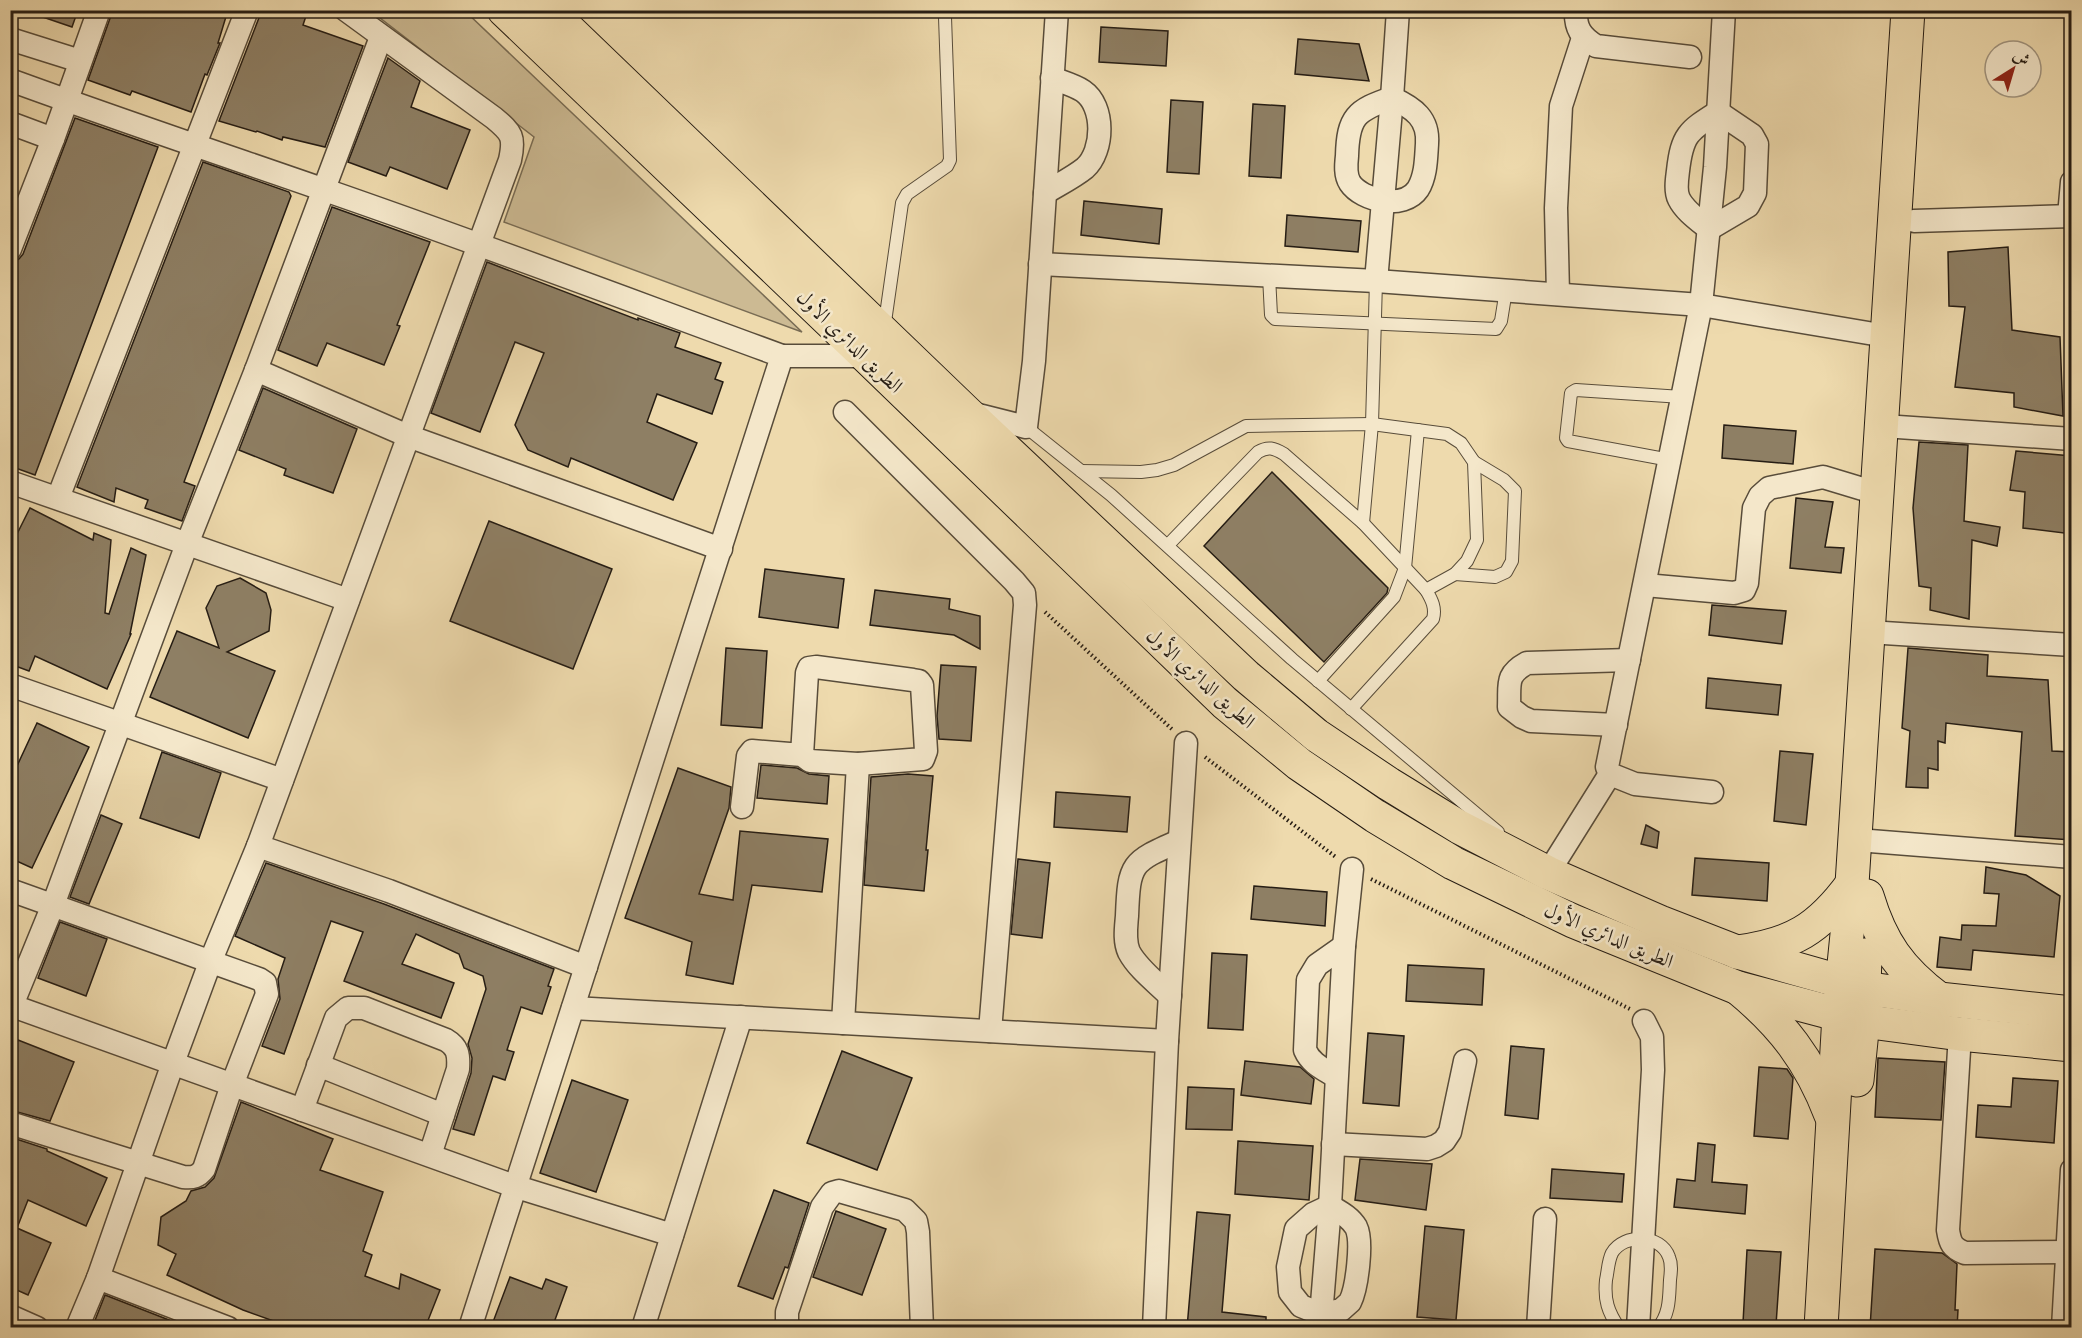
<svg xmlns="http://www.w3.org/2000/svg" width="2082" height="1338" font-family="'IM FELL Double Pica',Amiri,serif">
<rect width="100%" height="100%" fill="#eedaad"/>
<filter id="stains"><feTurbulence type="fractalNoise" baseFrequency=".00333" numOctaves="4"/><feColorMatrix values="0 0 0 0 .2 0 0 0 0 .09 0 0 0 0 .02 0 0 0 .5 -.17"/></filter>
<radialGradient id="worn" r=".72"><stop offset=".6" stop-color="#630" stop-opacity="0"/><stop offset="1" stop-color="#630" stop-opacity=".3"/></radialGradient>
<path fill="#ccba93" stroke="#796c54" stroke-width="1.5" d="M371 11H465L802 332 504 222 534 137Z"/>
<g fill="#8e7f64" stroke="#261d14" stroke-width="1.5">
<path d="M32 10H78L72 27 31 13Z"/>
<path d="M113 10H228L218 43H220L207 75 205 74 191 112 132 91 130 95 88 80Z"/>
<path d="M262 10H308L303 25 363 46 325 147 283 137 282 140 257 131 256 132 219 121Z"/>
<path d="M1101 27 1168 31 1166 66 1099 62Z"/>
<path d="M1298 39 1359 44 1369 81 1295 74Z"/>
<path d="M388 58 420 81 411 107 470 130 447 189 390 167 386 176 348 162Z"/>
<path d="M1171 100 1203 102 1199 174 1167 172Z"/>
<path d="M1253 104 1285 106 1281 178 1249 176Z"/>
<path d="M75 118 158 147 35 475 10 466V270L14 262 19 259 23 254Z"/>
<path d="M203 162 289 192 291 196 184 482 195 486 182 521 145 508 148 500 116 488 114 502 77 487Z"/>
<path d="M1084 201 1162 209 1159 244 1081 235Z"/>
<path d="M332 207 430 242 397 325 400 326 384 365 327 343 317 366 278 350Z"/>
<path d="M1287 215 1361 221 1358 252 1285 246Z"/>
<path d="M2008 247 2012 330 2060 337 2063 416 2014 407V393L1955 387 1965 307 1949 306 1948 252Z"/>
<path d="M487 262 638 320V318L680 333 675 347 721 363 715 379 723 382 712 414 657 394 647 422 697 443 673 500 571 458 568 467 528 450 515 425 544 353 515 342 480 432 431 413Z"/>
<path d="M263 388 357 429 333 493 284 475 286 469 239 450Z"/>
<path d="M1724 425 1796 431 1793 464 1722 458Z"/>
<path d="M1919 442 1968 445 1964 521 2000 527 1997 546 1972 540 1969 619 1930 610 1931 588 1919 586 1913 508Z"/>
<path d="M2016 451 2072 456V534L2023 528 2025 492 2010 490Z"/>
<path d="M1272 472 1388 588 1387 593 1324 662 1204 546Z"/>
<path d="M1796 498 1833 502 1825 547 1844 548 1841 573 1790 568Z"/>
<path d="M30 508 93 540 94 533 111 540 105 613 109 614 131 548 146 555 130 634H131L107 689 35 656 29 671 10 664V548Z"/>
<path d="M489 521 612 569 573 669 450 621Z"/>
<path d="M765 569 844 579 838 628 759 617Z"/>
<path d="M240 578 266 593 271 610 269 631 227 652 275 671 248 738 150 697 177 631 219 648 206 608 217 586Z"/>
<path d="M875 590 950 599 949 609 980 616V649L954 635 870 625Z"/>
<path d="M1712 605 1786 611 1782 644 1709 635Z"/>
<path d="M726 648 767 651 762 728 721 725Z"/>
<path d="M1908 648 1988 655 1987 676 2048 680 2052 751 2072 752V840L2015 836 2022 732 1946 723 1945 743 1938 741V770L1928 768V788L1906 787 1910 731 1902 728Z"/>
<path d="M941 665 976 667 971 741 939 739 937 716Z"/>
<path d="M1708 678 1781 685 1778 715 1706 708Z"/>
<path d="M37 723 89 747 32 868 10 858V781Z"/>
<path d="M1780 751 1813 754 1806 825 1774 821Z"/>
<path d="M162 752 221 773 199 838 140 818Z"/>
<path d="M761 765 797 768 809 774 829 776 827 804 757 798Z"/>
<path d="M678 768 731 787 729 808 699 894 733 900 740 831 828 839 822 892 752 885 733 984 686 975 692 942 625 918Z"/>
<path d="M908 774 933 776 926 850H928L924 891 864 885 871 777Z"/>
<path d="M1056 792 1130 797 1127 832 1054 827Z"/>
<path d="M101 815 122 824 89 904 70 897Z"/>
<path d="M1646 825 1659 832 1657 848 1641 844Z"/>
<path d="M1695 858 1769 863 1767 901 1692 895Z"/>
<path d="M1018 859 1050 863 1042 938 1011 934Z"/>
<path d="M266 863 384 904 554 969 548 986 551 987 542 1014 521 1007 507 1050 514 1052 505 1080 493 1076 474 1135 453 1129 471 1073 472 1058 468 1044 486 989 483 976 464 968 459 954 416 934 402 964 454 983 441 1018 344 981 363 932 331 921 284 1054 262 1046 280 999 278 979 285 958 235 936Z"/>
<path d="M1986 867 2026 875 2060 896 2054 957 1973 950 1971 970 1937 967 1940 937 1961 940 1962 925 1996 926 1999 894 1984 893Z"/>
<path d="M1254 886 1327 892 1325 926 1251 919Z"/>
<path d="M60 922 107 939 86 996 38 978Z"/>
<path d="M1212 953 1247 955 1243 1030 1208 1028Z"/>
<path d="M1408 965 1484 969 1482 1005 1406 1001Z"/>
<path d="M1368 1033 1404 1036 1399 1106 1363 1103Z"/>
<path d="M18 1040 74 1062 50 1121 10 1110V1059Z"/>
<path d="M1511 1046 1544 1049 1538 1119 1505 1115Z"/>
<path d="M842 1051 912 1078 877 1170 807 1143Z"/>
<path d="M1878 1058 1945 1062 1941 1120 1875 1117Z"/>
<path d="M1245 1061 1300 1067 1314 1079 1311 1104 1241 1095Z"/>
<path d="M1759 1067 1787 1069 1793 1078 1788 1139 1754 1136Z"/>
<path d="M2013 1078 2058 1081 2054 1143 1976 1137 1978 1105 2011 1107Z"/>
<path d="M572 1080 628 1100 596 1192 540 1173Z"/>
<path d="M1188 1087 1234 1089 1232 1130 1186 1129Z"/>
<path d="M241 1102 333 1139 320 1170 383 1192 363 1251 372 1255 365 1276 399 1289 401 1274 440 1290 425 1328H293L243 1310 167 1275 176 1254 158 1245 161 1217 186 1201 191 1191 205 1187 214 1178Z"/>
<path d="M10 1137 47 1149V1151L107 1178 86 1226 28 1200 17 1228 51 1243 28 1295 10 1287Z"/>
<path d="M1238 1141 1313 1146 1309 1200 1235 1194Z"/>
<path d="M1698 1143 1715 1145 1712 1182 1747 1185 1745 1214 1674 1207 1677 1179 1695 1181Z"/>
<path d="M1360 1159 1432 1164 1426 1210 1355 1200Z"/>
<path d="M1552 1169 1624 1174 1622 1202 1550 1198Z"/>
<path d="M774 1190 809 1203 788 1268 785 1267 773 1299 738 1286Z"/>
<path d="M836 1211 886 1229 862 1295 813 1277Z"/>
<path d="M1197 1212 1230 1215 1222 1312 1266 1317V1328H1187Z"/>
<path d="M1425 1226 1464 1230 1456 1320 1417 1317Z"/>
<path d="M1875 1249 1942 1253 1957 1264 1955 1310H1958L1957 1328H1870Z"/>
<path d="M1747 1250 1781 1252 1776 1325 1743 1323Z"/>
<path d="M510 1277 542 1289 546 1279 567 1287 552 1328H508L493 1322Z"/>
<path d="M105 1295 169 1320 166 1328H92Z"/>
</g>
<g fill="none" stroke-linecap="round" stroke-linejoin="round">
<g stroke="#584c3a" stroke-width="14">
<g id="service">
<path d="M1269 276 1271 315 1275 319 1496 329 1501 321 1506 290"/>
<path d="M884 329 902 203 907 194 947 166 950 160 945 17"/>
<path d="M1026 427 1111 495 1292 659 1498 832"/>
<path d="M1670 460 1568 441 1566 438 1571 393 1576 390 1682 397"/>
<path d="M1081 471 1141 472 1157 470 1174 465 1246 426 1372 424 1447 434 1461 443 1474 462 1477 540 1467 561 1455 574 1426 590"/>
<path d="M1363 523 1372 424 1376 281"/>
<path d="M1168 545 1258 452C1268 446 1274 448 1284 454L1363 523 1426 590C1432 600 1436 608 1433 619L1351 709"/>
<path d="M1455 574 1495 577 1506 572 1512 561 1515 491 1504 480 1474 462"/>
<path d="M1318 681 1394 597 1405 568 1418 430"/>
<path d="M1619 1328C1608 1312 1604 1300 1606 1280 1608 1271 1608 1261 1612 1253 1624 1233 1661 1234 1669 1257 1672 1264 1671 1272 1670 1280 1669 1298 1670 1313 1658 1328"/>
</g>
</g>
<g stroke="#584c3a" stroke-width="25">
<g id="minor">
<path d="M1576 10C1575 28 1581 37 1596 46L1690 57"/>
<path d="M10 39 80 61"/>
<path d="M10 80C114 118 218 153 322 189 476 242 629 300 782 356L470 1328"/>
<path d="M1392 98C1414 108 1429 119 1427 144 1426 159 1426 176 1418 189 1404 210 1362 201 1350 183 1345 175 1346 165 1347 156 1348 117 1356 110 1392 98Z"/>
<path d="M1718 112 1752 135 1757 144 1755 193 1748 206 1709 229C1698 220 1685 211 1679 199 1675 191 1677 179 1678 171 1682 135 1688 131 1718 112Z"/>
<path d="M10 123 53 139"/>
<path d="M1045 193C1058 185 1074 177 1085 168 1104 151 1105 106 1083 91 1074 85 1062 82 1052 78"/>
<path d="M2069 216 2072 182"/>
<path d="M1914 221 2072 216"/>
<path d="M10 249 53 139 99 10"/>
<path d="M1040 264 1376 281 1701 305 1886 336"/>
<path d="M1376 281 1392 98 1398 10"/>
<path d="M1558 294 1556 208 1561 106 1583 38"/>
<path d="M782 356H866"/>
<path d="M256 370 408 436 721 549"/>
<path d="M845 412 1014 581 1024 593 1025 605 990 1031"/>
<path d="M970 413 1026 427 1034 361 1057 10"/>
<path d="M1898 427 2072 439"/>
<path d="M10 482 348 600"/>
<path d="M58 498 247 10"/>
<path d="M1645 585 1734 593 1744 590 1747 583 1754 508 1760 496 1769 488 1823 477 1876 493"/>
<path d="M1884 633 2072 645"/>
<path d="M10 685 282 780"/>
<path d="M1616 725 1531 721 1522 717 1509 707C1510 684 1505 675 1527 663L1629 660"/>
<path d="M1712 792 1635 784 1610 774 1607 767 1701 305 1715 167 1724 10"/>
<path d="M742 807 748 756 752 751 802 755 810 761 858 764 923 759 926 751 922 685 919 681 913 680 816 667 809 668 807 673 802 755"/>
<path d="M1870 841 2072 857"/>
<path d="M258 846 389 891 586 967"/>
<path d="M1548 873 1610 774"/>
<path d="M10 890 259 979 265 983 267 994 232 1085 204 1169C198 1177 193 1178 183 1177L10 1123"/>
<path d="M1170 996C1157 983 1138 969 1129 952 1124 941 1126 928 1127 916 1129 863 1131 862 1179 841"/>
<path d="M10 1005 517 1187 672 1235"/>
<path d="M573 1008 1167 1041"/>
<path d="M10 1010 53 905 187 544 256 370 381 37"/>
<path d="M843 1023 858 764"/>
<path d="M1960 1034 1948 1230C1950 1243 1952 1248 1965 1253L2067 1252"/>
<path d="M318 1065 443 1115"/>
<path d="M1336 1077C1324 1069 1311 1064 1305 1050L1308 980 1317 965 1344 946"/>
<path d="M302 1110 336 1018 348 1008H364L446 1040C458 1047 459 1055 458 1069L430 1155"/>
<path d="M1333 1144 1427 1149 1436 1146 1444 1141 1450 1132 1465 1061"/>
<path d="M1330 1206C1340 1212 1350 1217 1356 1227 1363 1241 1357 1288 1350 1302L1341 1310 1321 1314 1301 1306 1290 1292 1288 1267 1296 1229 1313 1214Z"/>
<path d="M98 1278 228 1328"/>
<path d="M10 1316 37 1328"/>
<path d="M77 1328 98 1278 173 1063 211 960 258 846 510 160C515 137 512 133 494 118L346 10"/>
<path d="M643 1328 741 1017"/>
<path d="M790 1328 787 1323V1312L822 1207 832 1193 839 1191 905 1210 916 1221 918 1232 922 1328"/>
<path d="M1154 1328 1167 1041 1186 743"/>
<path d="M1320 1328 1330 1206 1344 946 1352 869"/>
<path d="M1538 1328 1545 1219"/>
<path d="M1638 1328 1653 1070 1652 1037 1644 1021"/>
<path d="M2063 1328 2072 1170"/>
</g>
</g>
<g stroke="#261d14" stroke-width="35">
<g id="primary">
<path d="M504 10 866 356 1225 703 1299 764 1375 816 1453 863 1573 921 1738 988 1863 1021 1960 1034 2072 1045"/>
<path d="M548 10 966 412 1246 676 1316 735 1389 784 1459 827 1548 873 1660 922 1737 952 1864 988 1939 999 2072 1013"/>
</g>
</g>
<g stroke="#261d14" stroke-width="35">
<g id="trunk">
<path d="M1867 896C1881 943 1900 970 1939 999"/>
<path d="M1737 952C1792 945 1819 929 1852 884"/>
<path d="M1738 988C1782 1024 1810 1060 1831 1115"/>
<path d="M1857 1080 1863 1021 1865 955"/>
<path d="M1821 1328 1839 1015 1852 884 1908 10"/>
</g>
</g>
<g stroke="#261d14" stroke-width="4" stroke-dasharray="1.5 3" stroke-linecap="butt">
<path d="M1045 612 1174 731"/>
<path d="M1205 757 1337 858"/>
<path d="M1371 879 1630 1009"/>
</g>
<use href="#service" stroke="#f4e7ca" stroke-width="12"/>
<use href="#minor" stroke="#f4e7ca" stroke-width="22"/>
<use href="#primary" stroke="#eedaad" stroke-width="33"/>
<use href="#trunk" stroke="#eedaad" stroke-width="33"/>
</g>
<g text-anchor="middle" stroke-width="5" stroke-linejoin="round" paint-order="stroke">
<g font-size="20" fill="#261d14" stroke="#f4e7ca">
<text transform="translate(850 341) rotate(44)" y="7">الطريق الدائري الأول</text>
<text transform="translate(1201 678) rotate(42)" y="7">الطريق الدائري الأول</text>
<text transform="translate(1609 935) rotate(23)" y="7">الطريق الدائري الأول</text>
</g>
</g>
<rect width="2082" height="1338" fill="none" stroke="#eedaad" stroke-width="36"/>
<rect x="12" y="12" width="2058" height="1314" fill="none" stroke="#261d14" stroke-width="3"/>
<rect x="18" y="18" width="2046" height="1302" fill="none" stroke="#261d14" stroke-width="1.5"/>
<g transform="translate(2013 69) rotate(37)"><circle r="28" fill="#f4e7ca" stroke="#a29681" stroke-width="1.5"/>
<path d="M0-4.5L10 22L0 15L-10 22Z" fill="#8f2418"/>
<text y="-9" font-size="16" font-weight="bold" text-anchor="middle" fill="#261d14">ش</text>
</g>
<rect width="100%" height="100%" filter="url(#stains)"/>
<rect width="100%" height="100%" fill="url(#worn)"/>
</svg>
